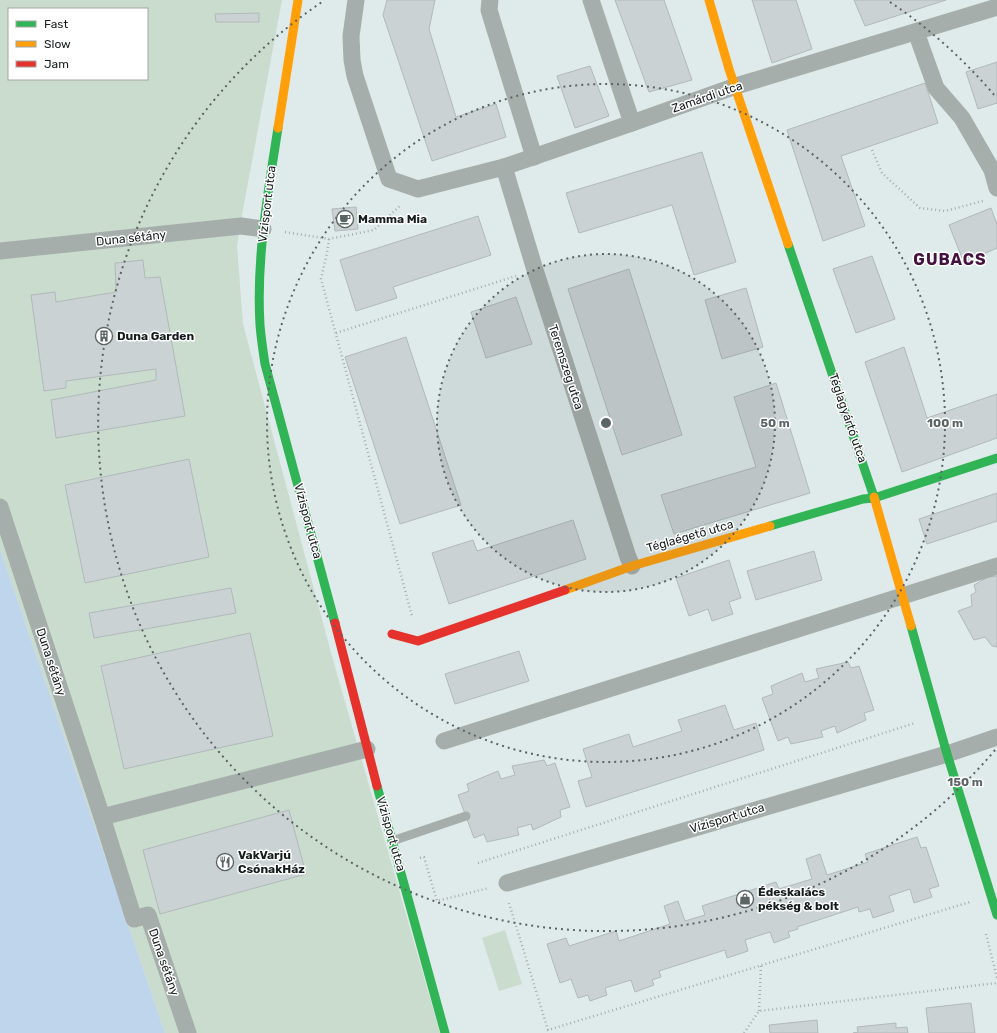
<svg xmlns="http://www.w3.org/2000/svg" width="997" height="1033" font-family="Rubik,sans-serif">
<rect width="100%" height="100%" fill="#dfeaea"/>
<g fill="#cadccd" fill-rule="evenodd">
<path d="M0 0H282L242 215 237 246 243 324 331 653 440 1033H165L0 549ZM9 9H147V79H9Z"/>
<path d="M505 930 522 984 499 991 482 938Z"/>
</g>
<path fill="#bed5eb" d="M0 549 165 1033H0Z"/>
<g fill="#cad2d3" stroke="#b1b9bb">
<path d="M387 0H435L429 29 456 117 496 104 506 137 432 161 383 15Z"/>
<path d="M615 0H664L692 80 649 92Z"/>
<path d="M752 0H796L812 49 772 63Z"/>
<path d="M854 0H946L865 26Z"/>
<path d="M259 13V22H216L215 14Z"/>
<path d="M997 62V103L978 109 966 72Z"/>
<path d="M590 66 609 116 575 128 557 76Z"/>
<path d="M925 83 938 123 841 156 865 226 823 241 787 130Z"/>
<path d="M702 152 736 262 694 275 672 205 579 233 566 193Z"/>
<path d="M356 207 358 229 335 231 332 209Z"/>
<path d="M991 208 997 224V248L964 263 949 225Z"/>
<path d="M478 216 491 255 393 287 397 298 356 311 340 260Z"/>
<path d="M872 256 895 319 856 333 833 269Z"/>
<path d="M143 260 145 278 160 277 185 416 56 438 51 400 156 380V369L66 381V388L44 391 31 295 55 292 56 302 116 292 115 263Z"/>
<path d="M629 269 682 435 622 455 568 289Z"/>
<path d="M746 288 763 347 722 359 705 300Z"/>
<path d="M516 297 532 344 486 358 471 312Z"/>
<path d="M406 337 461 505 400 524 345 357Z"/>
<path d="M904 347 927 418 997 394V438L902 472 865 362Z"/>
<path d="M776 383 810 493 674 534 661 495 756 467 734 397Z"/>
<path d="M189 459 209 557 85 583 65 485Z"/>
<path d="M997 493V521L927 544 919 519Z"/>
<path d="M573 520 586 559 449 604 432 553 473 540 477 551Z"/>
<path d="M814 551 822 580 756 600 747 571Z"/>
<path d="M729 560 741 598 729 602 733 614 712 621 708 609 689 616 676 578Z"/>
<path d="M997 576V647L992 646 985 637 974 640 958 611 972 606 971 595 976 592 974 585 988 577Z"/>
<path d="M231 588 236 613 94 638 89 613Z"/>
<path d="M250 633 273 736 124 769 101 666Z"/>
<path d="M519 651 529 681 455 704 445 674Z"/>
<path d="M848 662 851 668 859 666 874 710 864 713 866 720 837 733 835 726 821 731 823 737 791 744 788 737 778 741 762 698 773 694 771 686 802 673 805 682 819 678 816 669Z"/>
<path d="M725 705 734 730 756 723 764 750 586 807 578 781 592 777 583 749 629 734 633 747 682 731 678 720Z"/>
<path d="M544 760 547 766 555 763 570 807 560 810 561 817 533 830 531 824 517 828 519 835 487 842 484 834 474 838 458 795 469 791 467 784 498 771 501 779 515 775 512 766Z"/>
<path d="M289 810 306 874 160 914 143 850Z"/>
<path d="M917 837 921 848 926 847 939 886 929 889 932 897 914 903 910 889 889 896 894 911 873 918 870 909 859 912 858 907 797 927 798 929 788 932 790 937 774 943 770 932 745 940 748 951 727 958 725 950 659 971 661 977 652 980 654 985 635 992 631 980 605 988 607 995 590 1001 588 995 578 998 571 979 560 983 547 944 566 938 569 946 616 931 619 941 670 924 664 906 678 901 685 921 705 915 702 906 776 882 779 889 812 879 806 859 820 854 827 875 868 862 865 854Z"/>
<path d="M971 1003 975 1033H929L926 1008Z"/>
<path d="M817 1020 818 1033H770L769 1025Z"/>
<path d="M896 1023V1028L907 1027 908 1033H853L858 1032 857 1027Z"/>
</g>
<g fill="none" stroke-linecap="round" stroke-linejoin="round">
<g stroke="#a8aeae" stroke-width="2.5" stroke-dasharray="1 3" stroke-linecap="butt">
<path d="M872 150 882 173 920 208 945 211 983 201"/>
<path d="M285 232 329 239 374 230 401 205"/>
<path d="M329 239 327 253 321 279 412 616"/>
<path d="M336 333 516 276"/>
<path d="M420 858 424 857 437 901 489 888"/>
<path d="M478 863 915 723"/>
<path d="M509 903 548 1030 970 902"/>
<path d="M986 934 997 978"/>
<path d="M759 1011 761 965"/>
<path d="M744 1033 759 1011 997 983"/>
</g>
<path stroke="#a5aeab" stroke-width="9" d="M392 841 466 816"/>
<g stroke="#a5aeab" stroke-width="17">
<path d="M356 0 351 36 352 60 355 76 389 179 418 189 504 167 632 123 736 86 997 7"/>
<path d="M490 0 489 10 534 157"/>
<path d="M591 0 632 123"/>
<path d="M916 32 936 88 962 118 992 170 997 188"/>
<path d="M504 167 535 270 628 557 632 566"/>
<path d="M0 251 241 226 263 229"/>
<path d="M0 507 102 817 134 919 148 915 188 1033"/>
<path d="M444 741 997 566"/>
<path d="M102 817 367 749"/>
<path d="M507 883 947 754 997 737"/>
</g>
<g stroke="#30b455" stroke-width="9">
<path d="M278 128C268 192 256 259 260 325 261 338 263 351 265 364L335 623"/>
<path d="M788 244 874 497"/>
<path d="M770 526 863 499 874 498 997 458"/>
<path d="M911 626 947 754 997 915"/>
<path d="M377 786 445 1033"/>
</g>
<g stroke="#ff9f0a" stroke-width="9">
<path d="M709 0 729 69 788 244"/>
<path d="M278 128 298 0"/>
<path d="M874 497 911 626"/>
<path d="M565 590 632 566 770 526"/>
</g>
<g stroke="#e5322d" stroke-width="9">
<path d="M335 623 377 786"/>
<path d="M392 634 418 641 565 590"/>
</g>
</g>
<circle cx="606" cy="423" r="169" fill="#5c6565" fill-opacity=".12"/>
<g fill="none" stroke="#5c6565" stroke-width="2" stroke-dasharray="2 4">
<circle cx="606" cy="423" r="169"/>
<circle cx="606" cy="423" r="339"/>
<path d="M995 750A508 508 0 1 1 322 2M890 2A508 508 0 0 1 995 96"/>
</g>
<defs>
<g id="cafe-ring" transform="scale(0.9)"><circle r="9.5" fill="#fff" stroke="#5c6565" stroke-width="1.5"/><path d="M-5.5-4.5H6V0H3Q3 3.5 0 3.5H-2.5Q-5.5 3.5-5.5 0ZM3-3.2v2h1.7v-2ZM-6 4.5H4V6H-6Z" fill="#5c6565"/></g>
<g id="building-ring" transform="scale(0.9)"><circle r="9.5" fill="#fff" stroke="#5c6565" stroke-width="1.5"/><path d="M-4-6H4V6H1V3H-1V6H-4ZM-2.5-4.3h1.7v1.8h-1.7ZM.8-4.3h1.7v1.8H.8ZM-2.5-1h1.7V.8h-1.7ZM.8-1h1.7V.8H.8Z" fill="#5c6565"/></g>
<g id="restaurant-ring" transform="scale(0.9)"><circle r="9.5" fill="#fff" stroke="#5c6565" stroke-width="1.5"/><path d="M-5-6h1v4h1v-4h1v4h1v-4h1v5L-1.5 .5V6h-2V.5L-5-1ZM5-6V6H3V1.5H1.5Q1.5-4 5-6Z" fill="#5c6565"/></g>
<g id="shop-ring" transform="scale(0.9)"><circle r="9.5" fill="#fff" stroke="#5c6565" stroke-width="1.5"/><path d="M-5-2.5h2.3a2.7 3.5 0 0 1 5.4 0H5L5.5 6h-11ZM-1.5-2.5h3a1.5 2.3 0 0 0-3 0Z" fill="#5c6565"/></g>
</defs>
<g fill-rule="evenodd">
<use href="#cafe-ring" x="345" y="219"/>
<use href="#building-ring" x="104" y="336"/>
<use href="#restaurant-ring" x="225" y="862"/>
<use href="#shop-ring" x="745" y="899"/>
</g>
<g text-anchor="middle" stroke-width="3" stroke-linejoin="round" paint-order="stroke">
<g font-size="12" fill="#161d1d" stroke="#fff">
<text transform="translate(707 97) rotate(-19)" y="4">Zamárdi utca</text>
<text transform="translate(267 204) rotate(-83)" y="4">Vízisport utca</text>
<text transform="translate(131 238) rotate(-6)" y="4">Duna sétány</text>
<text transform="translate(566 367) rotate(72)" y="4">Teremszeg utca</text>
<text transform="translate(848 418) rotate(71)" y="4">Téglagyártó utca</text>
<text transform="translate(308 521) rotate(75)" y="4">Vízisport utca</text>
<text transform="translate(690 536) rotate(-16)" y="4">Téglaégető utca</text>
<text transform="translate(51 662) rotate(72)" y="4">Duna sétány</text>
<text transform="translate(727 818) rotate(-17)" y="4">Vízisport utca</text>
<text transform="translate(391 834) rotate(74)" y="4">Vízisport utca</text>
<text transform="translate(164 962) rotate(71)" y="4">Duna sétány</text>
</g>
<g font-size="12" font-weight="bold" fill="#161d1d" stroke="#fff" text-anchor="start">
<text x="358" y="223">Mamma Mia</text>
<text x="117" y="340">Duna Garden</text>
<text x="238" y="859">VakVarjú<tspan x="238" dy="14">CsónakHáz</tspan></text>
<text x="758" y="896">Édeskalács<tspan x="758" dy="14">pékség &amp; bolt</tspan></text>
</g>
<g font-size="16" font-weight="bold" letter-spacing="1" fill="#451140" stroke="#fff">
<text x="950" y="265">GUBACS</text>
</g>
</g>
<circle cx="606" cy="423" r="6" fill="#5c6565" stroke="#fff" stroke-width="2"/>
<g font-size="12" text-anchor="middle" font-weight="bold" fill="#5c6565" stroke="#fff" stroke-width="3" stroke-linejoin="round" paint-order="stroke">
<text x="775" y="427">50 m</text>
<text x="945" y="427">100 m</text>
<text x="965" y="786">150 m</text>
</g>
<rect x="8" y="8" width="140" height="72" fill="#ffffff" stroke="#a2a5a5"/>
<rect x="16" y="21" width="20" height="6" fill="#30b455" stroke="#a2a5a5"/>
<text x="44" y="28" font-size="12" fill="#161d1d">Fast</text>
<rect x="16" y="41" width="20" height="6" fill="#ff9f0a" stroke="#a2a5a5"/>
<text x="44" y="48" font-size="12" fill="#161d1d">Slow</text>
<rect x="16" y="61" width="20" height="6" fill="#e5322d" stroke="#a2a5a5"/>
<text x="44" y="68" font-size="12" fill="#161d1d">Jam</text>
</svg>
